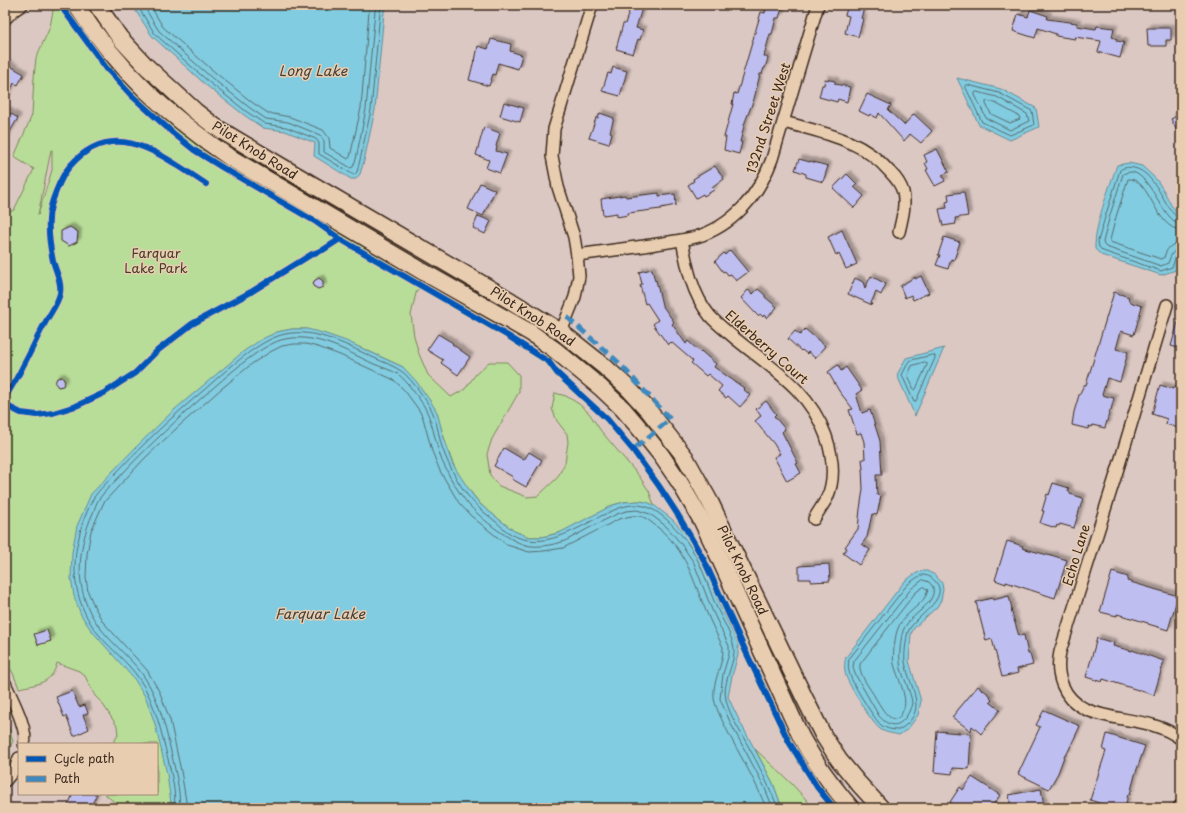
<svg xmlns="http://www.w3.org/2000/svg" width="1186" height="813" font-family="'Playpen Sans',sans-serif">
<defs>
<filter id="shadow"><feDropShadow dx="3.5" dy="-3.5" stdDeviation="1" flood-color="#0004"/></filter>
</defs>
<rect width="100%" height="100%" fill="#dcc8c3"/>
<filter id="ink" filterUnits="userSpaceOnUse"><feTurbulence type="fractalNoise" baseFrequency=".025" numOctaves="2"/><feDisplacementMap in="SourceGraphic" scale="8" xChannelSelector="R" yChannelSelector="G"/><feConvolveMatrix kernelMatrix="1 2 1 2 8 2 1 2 1" color-interpolation-filters="sRGB"/></filter>
<g filter="url(#ink)">
<g fill="#b8dd98" stroke="#7a845b" fill-rule="evenodd">
<path d="M54 5H76L172 115 427 274 416 293 411 315 414 336 419 354 428 375 451 397 465 389 476 374 489 362H507L519 375V392L492 439 487 454 490 475 499 486 527 497 538 496 557 478 565 463 568 442 567 434 557 421 552 409 555 393 566 396 579 404 589 413 601 431 639 476 649 491 654 505 641 501 624 502 613 505 562 532 542 537H529L514 531 481 505 459 477 451 459 435 409 403 367 366 350 306 329H292L277 332 159 689 181 808H121L105 794H157V744H93L99 743H113L118 735 117 726 102 703 95 696 85 676 79 671 57 663C52 684 37 684 19 688L13 673 5 660V214L14 210 34 169 14 157 32 115 34 77 36 58 50 27ZM52 150V170L38 215 51 150Z"/>
<path d="M5 716 13 741 5 758Z"/>
<path d="M755 749 791 783 814 808H782L773 783Z"/>
</g>
<g fill="#81cce1" stroke="#658b93">
<path d="M132 5H387L384 12 375 110 364 161 360 174 356 179H351L314 156 315 143 285 131 263 128 244 115 207 86 152 36Z"/>
<path d="M957 78 1001 89 1036 108 1039 127 1010 140 979 125Z"/>
<path d="M1129 163 1142 166 1156 179 1164 191 1171 205 1181 217V241L1180 242 1181 252 1176 270 1161 275 1101 255 1095 249C1094 227 1109 188 1117 165Z"/>
<path d="M292 329H307L323 333 346 341 403 367 416 381 431 402 437 412 446 446 453 465 472 494 481 505 514 531 529 537H542L559 533 613 505 624 502 638 501 647 502 655 506 673 520 690 539 702 559 720 606 738 644V655L732 676 728 697 739 720 773 783 782 808H170L171 803 167 774 155 724 146 698 135 680 91 630 81 615 74 596 71 578 72 552 77 526 91 494 135 448 174 410 244 351 262 339 277 332Z"/>
<path d="M944 348 915 416 897 375 906 358Z"/>
<path d="M921 571H927L935 575 942 583 943 590 941 600 937 607 914 628 911 634 909 661 921 701 918 715 908 729 899 735C892 733 884 733 879 728 872 723 848 684 846 676 844 669 844 664 846 657L904 582 913 575Z"/>
</g>
<g fill="none" stroke-linecap="round" stroke-linejoin="round">
<g stroke="#576b6c" stroke-width="1">
<path d="M137 5 155 34 210 83 247 112 265 124 286 127 316 139 319 143V154L354 175 357 172 360 160 371 110 380 12 382 5"/>
<path d="M143 5 159 31 213 79 250 108 266 119 288 122 320 135 324 141V152L351 168 353 167 356 159 366 109 375 11 377 5"/>
<path d="M150 5 163 27 217 74 253 103 268 113 290 117 323 130 329 138 330 148 348 159 350 157 361 108 369 11 370 5"/>
<path d="M966 85H968L999 93 1032 111 1034 125 1010 135 982 122 966 88Z"/>
<path d="M977 92 997 97 1027 114 1029 121 1010 130 986 118 975 95V93Z"/>
<path d="M988 101 995 103 1019 116 1020 119 1010 123 991 114 986 104V102Z"/>
<path d="M1181 219C1167 217 1158 173 1134 168 1129 167 1124 167 1120 170L1106 214 1098 241 1099 247 1103 251 1161 271 1172 267C1175 262 1174 254 1181 254"/>
<path d="M1181 224C1161 223 1148 160 1123 174L1110 215 1103 242 1104 245 1106 247 1161 266 1168 263C1171 256 1172 249 1181 249"/>
<path d="M1181 230C1155 229 1150 177 1128 179L1116 217 1110 240V242L1161 259 1164 258C1166 249 1171 243 1181 243"/>
<path d="M933 355 935 356V358L916 401 914 402 902 375 909 361Z"/>
<path d="M925 362 927 363V365L916 389 914 390 908 375 912 366Z"/>
<path d="M922 575C928 575 931 577 935 581 952 599 913 617 908 632 906 638 904 656 905 662 910 689 930 711 899 730 893 730 886 729 881 725 875 720 852 683 850 675 848 669 848 665 849 659L907 585 915 579Z"/>
<path d="M923 580 929 582 933 587C937 605 909 614 903 631 901 637 899 654 900 661 900 669 904 677 907 685 908 690 912 697 912 703 911 708 909 712 906 717 897 729 888 726 879 716L855 674 853 667 854 661 911 589Z"/>
<path d="M924 587 928 590C925 606 902 612 897 631 895 638 892 657 894 664 897 676 908 697 904 708 895 734 881 707 875 697 870 688 858 674 860 664L915 593Z"/>
<path d="M174 808C177 793 171 775 168 759 161 732 156 704 140 680 127 660 106 646 93 627 76 602 72 574 77 545 79 539 80 531 82 525 85 516 89 507 93 499 99 489 109 481 117 472 144 443 173 416 204 390 223 373 255 344 278 336 310 325 344 344 372 357 383 362 395 366 404 373 414 383 423 395 430 407 437 419 438 434 442 447 449 468 463 493 478 507 483 512 489 516 495 521 500 525 505 531 511 534 542 552 576 529 603 515 616 509 630 502 644 506 660 510 677 529 687 542 701 561 707 584 716 606 721 618 735 640 734 652 733 667 722 684 726 700 729 714 740 731 747 744 759 765 769 786 778 808"/>
<path d="M179 808C182 794 173 762 170 747 164 722 158 697 143 675 130 657 111 643 98 625 73 592 77 548 93 513 95 508 96 503 99 499 106 489 116 481 124 472 150 444 178 419 206 394 225 378 258 347 281 340 313 331 346 351 374 364 381 367 391 370 398 374 407 381 418 397 424 406 435 425 435 450 446 469 451 480 458 491 465 500 476 515 508 541 526 545 536 548 552 545 562 542 568 540 574 536 580 533 592 526 605 520 617 514L626 511 637 510 650 514 667 527 682 545 694 563 712 610 729 646V654L723 674 720 699 731 724 764 786 773 808"/>
<path d="M185 808 186 801 181 771 170 720 160 693 147 670 103 622 95 608 88 592 86 577 87 554 91 531 104 502 145 458 178 427 221 389 253 363 270 352 282 346 294 344H306L318 347 340 355 394 380 405 391 419 410 423 418 432 451 440 471 459 503 471 516 507 545 529 552 544 551 563 548 619 519C627 517 635 514 643 517 648 519 652 523 656 526 686 549 692 578 706 611 711 623 717 635 723 647 724 664 712 681 714 698 715 708 727 730 732 740 744 762 757 784 766 808"/>
</g>
</g>
<g fill="#bfbef0" stroke="#3b2a1e" filter="url(#shadow)">
<path d="M631 5H643L636 28 643 30 640 40 638 39 633 54 616 49 623 24H625Z"/>
<path d="M767 5H783L779 18H776L772 34H770L764 56 768 58 765 68H764L762 74H760L754 99 745 122 740 142H742L739 154 724 150 726 137H724L733 104H732L734 93 737 94 761 12 765 13Z"/>
<path d="M848 5H860V7L864 8 861 18 863 19 858 37 845 33 849 16 845 15Z"/>
<path d="M1030 10 1048 16 1047 19 1077 23V26L1096 29 1097 26 1114 28 1112 37 1117 39 1116 41 1124 42 1120 58 1098 52 1101 41 1075 37V39L1056 36V34L1038 28 1035 38 1013 31 1018 14 1028 17Z"/>
<path d="M1147 28H1171V40H1166V46H1148Z"/>
<path d="M491 39 511 44 510 51 522 55 518 69 498 63 495 75 493 74 489 86 469 80 474 60 475 61 478 46 488 49Z"/>
<path d="M5 63 24 74 18 85 14 83 5 101Z"/>
<path d="M613 67 627 71 620 96 602 91 608 73 611 74Z"/>
<path d="M825 79 835 81V84L850 87 847 102 838 99 837 102 819 97 822 85H824Z"/>
<path d="M867 94 891 105 888 110 904 125 914 114 932 131 921 143 910 134 904 141 879 113 877 118 870 114 869 116 859 111Z"/>
<path d="M504 102 524 108 520 122 500 116Z"/>
<path d="M5 110 18 118 5 140Z"/>
<path d="M600 113 614 118 610 132 612 133 609 144 589 138 596 118H598Z"/>
<path d="M1181 114V139L1171 119Z"/>
<path d="M484 127 500 133 496 146 497 147 496 151 507 154 500 173 486 168 489 160 476 155Z"/>
<path d="M937 149 949 172 942 175 945 181 935 186 926 170 928 169 925 163 927 162 924 155Z"/>
<path d="M799 159 810 162V161L828 166 823 182 806 177V174L795 170Z"/>
<path d="M715 166 724 179 712 188 714 190 704 196 703 194 696 198 688 185 694 181 693 179Z"/>
<path d="M847 174 857 184 854 187 864 196 854 208 833 188Z"/>
<path d="M480 183 495 190 483 216 468 209Z"/>
<path d="M964 192 968 216 955 218 956 224 943 226 939 209 947 208 946 202 949 201 948 194Z"/>
<path d="M659 193V196L675 194 676 205 661 208V209L628 213V215L617 217V213L603 215 601 199 625 195 626 197Z"/>
<path d="M478 216 491 221 485 234 473 228Z"/>
<path d="M70 227 78 232 77 242 69 246 61 241V231Z"/>
<path d="M842 230 857 264 846 269 839 254 836 255 828 237Z"/>
<path d="M944 237 960 242 954 260 951 259 948 269 936 265 940 255H938Z"/>
<path d="M730 250 748 272 736 281 731 274 728 275 725 271 723 272 715 261 724 253 725 255Z"/>
<path d="M652 269 655 281 656 280 662 305 674 322 672 324 686 344 688 341 700 352 701 351 716 364 714 367 744 388 743 389 750 395 740 407 728 396 726 398 718 391 722 386 708 374 706 376 691 363 693 361 671 342 668 345 653 324 658 320 647 303 645 304 640 285 642 284 639 272Z"/>
<path d="M871 276 886 284 881 295 876 292 871 303 872 305 848 294 855 278 863 282 865 288Z"/>
<path d="M921 276 929 293 913 300 911 295 905 298 900 286 915 277V279Z"/>
<path d="M319 278 323 281V287L318 289 313 286 314 281Z"/>
<path d="M758 289 765 295V297L777 307 767 318 764 315 763 317 760 314 758 316 741 298 748 290 753 294Z"/>
<path d="M1114 292 1129 297 1128 300 1130 301V302L1142 306 1134 335 1121 331 1116 349 1128 352 1120 382 1107 378 1102 395 1114 398 1111 410H1110L1105 428 1092 425V427L1089 426 1088 429 1072 425 1074 412 1079 395 1084 385H1086Z"/>
<path d="M1178 322H1181V349L1171 346Z"/>
<path d="M805 329 825 346 815 358 808 352 807 354 802 350 801 351 788 339 795 331 800 335Z"/>
<path d="M438 334 453 343 452 344 470 357 458 375 441 363 443 360 427 350Z"/>
<path d="M838 365 841 371 846 367 862 390 856 394 862 413 870 410 880 441 882 475H876L877 495 881 496 877 515 872 514 867 537 862 544 870 550 859 565 843 553 847 548 845 547 858 529 860 509 863 489 862 469H863L862 459H865L864 442 861 433 857 434 849 410 853 409 839 391 828 372Z"/>
<path d="M62 377 65 382 63 386 58 387 55 383 57 378Z"/>
<path d="M1160 385 1173 389V387L1181 389V429L1166 424 1167 419 1152 414Z"/>
<path d="M766 401 776 414 774 416 785 429 782 432 798 463 796 464 801 473 787 481 774 457 780 454 774 444 755 421 761 416 756 409Z"/>
<path d="M504 448 524 460 529 452 542 460 526 487 512 479 513 477 494 466Z"/>
<path d="M1053 483 1069 488 1068 491 1070 492V494L1083 498 1074 528 1060 524 1059 526 1057 525 1056 528 1040 523 1044 511H1042L1047 494 1049 495Z"/>
<path d="M1007 541 1023 546 1022 548 1051 556V555L1067 560 1055 598 1006 582V584L995 580Z"/>
<path d="M829 564 830 581 811 582V579H799V566Z"/>
<path d="M1112 572 1128 577 1127 581 1178 596 1168 630 1148 624V623L1117 614V616L1100 612Z"/>
<path d="M1009 596 1012 609 1011 610 1019 636 1024 635 1028 654H1030L1033 665 1017 669 1018 673 1002 677 992 639 986 641 976 602 992 598 993 600Z"/>
<path d="M47 630 51 641 38 645 34 634Z"/>
<path d="M1097 638 1114 643 1113 646 1132 651V650L1164 661 1154 695 1103 679 1102 682 1086 677Z"/>
<path d="M978 686 991 696 990 698 992 700 990 702 1000 710 981 734 972 726 971 731 952 717Z"/>
<path d="M72 691 79 707 85 705 88 713 83 715 89 729 74 736 66 716 64 717 56 697Z"/>
<path d="M1044 710 1080 726 1067 754H1065L1058 773 1049 789 1018 774 1040 727 1036 725Z"/>
<path d="M937 731 971 734 969 769 953 768 952 774 934 772Z"/>
<path d="M1107 734 1145 746 1135 775 1130 794H1128L1125 808H1114L1090 800 1106 751 1103 750Z"/>
<path d="M972 777 1000 795 991 808H959L950 802 960 787 963 790Z"/>
<path d="M1041 789 1044 805H1042L1043 808H1011L1009 795Z"/>
<path d="M73 794H97L90 808H67Z"/>
</g>
<g fill="none" stroke-linecap="round" stroke-linejoin="round">
<g stroke="#3b2a1e" stroke-width="14">
<g id="minor">
<path d="M5 19 13 11 22 5"/>
<path d="M784 122C823 133 862 139 890 172 895 177 901 185 903 192 906 205 902 219 899 232"/>
<path d="M682 240C687 267 692 294 710 316 718 325 728 332 737 340 773 369 810 391 826 436 833 457 836 478 827 498 823 505 818 512 814 519"/>
<path d="M577 255C599 252 622 249 644 246 661 243 679 241 696 237 733 226 759 195 772 159L818 5"/>
<path d="M1167 305 1119 465 1060 652C1055 675 1063 698 1085 709 1116 723 1153 717 1181 739"/>
<path d="M561 332 575 297 579 276 577 255 574 237 558 187 552 156 554 129 592 5"/>
<path d="M5 683C11 697 29 730 24 744"/>
<path d="M5 781 15 769 19 758"/>
</g>
</g>
<g stroke="#3b2a1e" stroke-width="17">
<path id="tertiary" d="M1180 808 1181 807"/>
</g>
<g stroke="#3b2a1e" stroke-width="19">
<g id="secondary">
<path d="M76 5C118 70 166 114 229 157L427 274 531 333 555 350 601 388 623 409 641 430 661 455 680 483 702 521 714 546 801 737C815 763 832 786 851 808"/>
<path d="M97 5 120 38 146 66 195 111 217 128 279 165 511 301 561 332 605 367 628 388 649 411 685 457 710 502 804 697 823 735 839 760 859 784 881 808"/>
</g>
</g>
<use href="#minor" stroke="#e9cdb0" stroke-width="11"/>
<use href="#tertiary" stroke="#e9cdb0" stroke-width="14"/>
<use href="#secondary" stroke="#e9cdb0" stroke-width="16"/>
<path stroke="#3e89bf" stroke-width="5" stroke-dasharray="10 5" stroke-linecap="butt" d="M567 317 618 362 670 419 633 450"/>
<g stroke="#e9cdb0" stroke-width="8">
<g id="cycleway">
<path d="M60 5 107 69 131 95 173 133 194 150 223 168 316 222 340 239 508 336 549 362 557 373 607 419 633 450 659 486 678 515 704 560 746 652 789 742 817 787 834 808"/>
<path d="M5 398C11 387 18 377 23 366 31 352 37 337 45 323 50 313 58 304 60 293 62 282 56 272 53 261 50 247 48 233 49 219 49 205 61 176 70 166 115 115 162 156 206 184"/>
<path d="M5 405 21 413 37 415 53 413 76 406 104 393 135 373 157 351 192 324 251 292 312 254 323 250 340 239"/>
</g>
</g>
<use href="#cycleway" stroke="#0057b8" stroke-width="6"/>
</g>
</g>
<g text-anchor="middle" stroke-width="3" stroke-linejoin="round" paint-order="stroke">
<g font-size="13" fill="#3b2a1e" stroke="#e9cdb0">
<text transform="translate(768 118) rotate(-72)" y="5">132nd Street West</text>
<text transform="translate(255 150) rotate(32)" y="5">Pilot Knob Road</text>
<text transform="translate(533 316) rotate(33)" y="5">Pilot Knob Road</text>
<text transform="translate(767 347) rotate(41)" y="5">Elderberry Court</text>
<text transform="translate(1076 555) rotate(-73)" y="5">Echo Lane</text>
<text transform="translate(743 570) rotate(64)" y="5">Pilot Knob Road</text>
</g>
<g font-size="13" fill="#483c2a" stroke="#e9cdb0">
<text x="156" y="258">Farquar<tspan x="156" dy="15">Lake Park</tspan></text>
</g>
<g font-size="14" font-style="italic" fill="#46423b" stroke="#e9cdb0">
<text x="313" y="76">Long Lake</text>
<text x="320" y="619">Farquar Lake</text>
</g>
</g>
<rect width="1186" height="813" fill="none" stroke="#e9cdb0" stroke-width="20"/>
<rect x="10" y="10" width="1166" height="793" fill="none" stroke="#3b2a1e" stroke-width="1.5" filter="url(#ink)"/>
<rect x="18" y="743" width="140" height="52" fill="#e9cdb0" stroke="#a38c76"/>
<rect x="26" y="756" width="20" height="6" fill="#0057b8" stroke="#a38c76"/>
<text x="54" y="763" font-size="12" fill="#3b2a1e">Cycle path</text>
<rect x="26" y="776" width="20" height="6" fill="#3e89bf" stroke="#a38c76"/>
<text x="54" y="783" font-size="12" fill="#3b2a1e">Path</text>
</svg>
